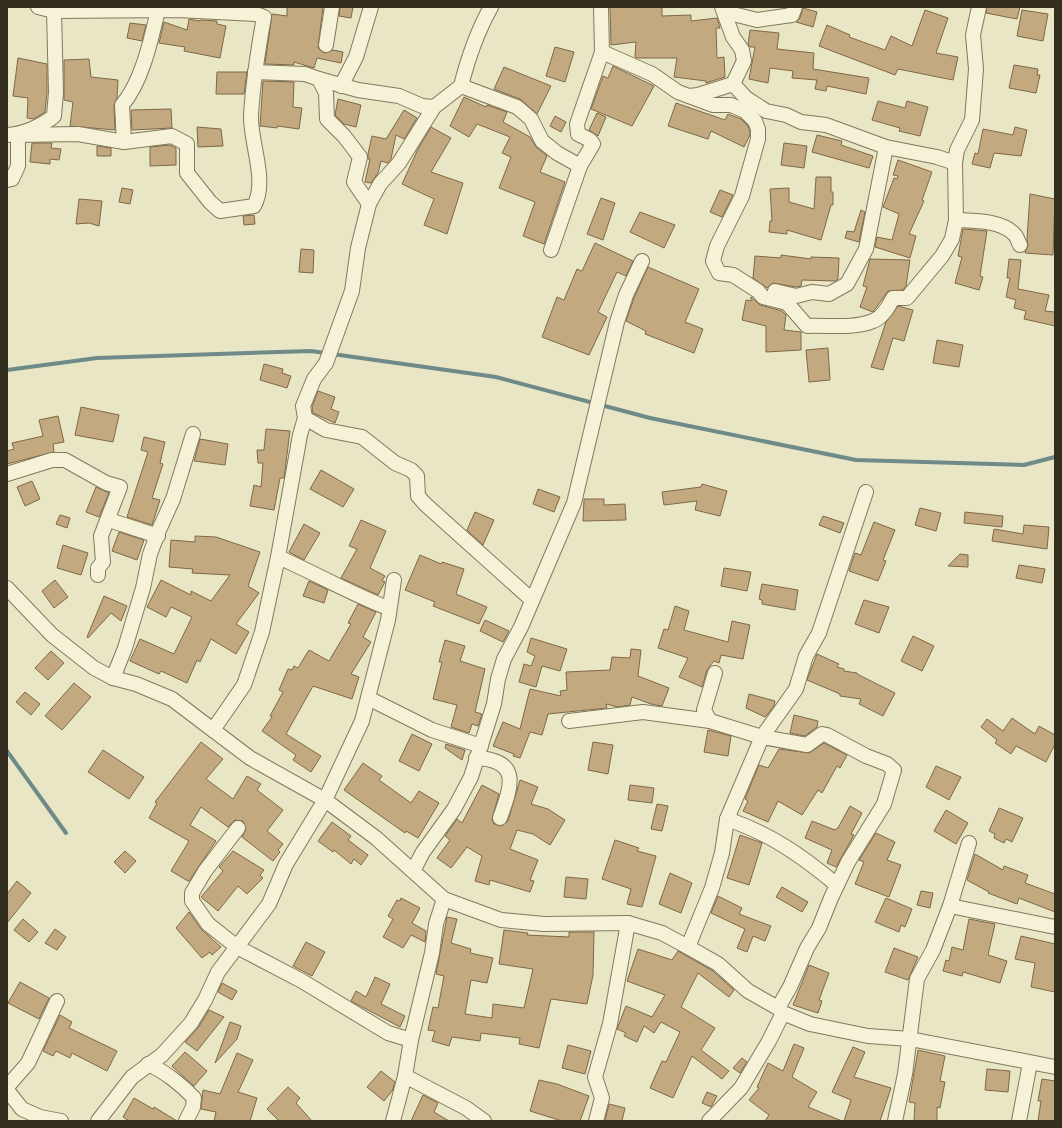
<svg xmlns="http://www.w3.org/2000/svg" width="1062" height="1128" font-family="Merriweather,serif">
<rect width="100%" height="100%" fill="#e9e6c5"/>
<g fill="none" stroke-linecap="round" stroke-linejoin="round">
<g stroke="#6e8a89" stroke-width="4">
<path d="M7 370 97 358 311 351 496 377 650 418 856 460 1024 465 1055 457"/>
<path d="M7 751 66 833"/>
</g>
</g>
<g fill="#c3a980" stroke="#7e6846">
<path d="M287 7H323L318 48 325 53 333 50 343 52 341 63 317 58 314 68 294 62V65L265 64 272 14 287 16Z"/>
<path d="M340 7H353L351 18 339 16Z"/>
<path d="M610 7H662V16L691 15V21L717 18 720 28H716L717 58 724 57 725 77 706 83V81L674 77 677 58H637L635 57 636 42 611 45Z"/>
<path d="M987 7H1020L1017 19 986 13Z"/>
<path d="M803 8 817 12 813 27 796 22 800 18Z"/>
<path d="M925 10 948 18 936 53 958 57 953 80 898 69 895 75 819 46 827 25 850 35 849 37 885 50 891 36 912 46Z"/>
<path d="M1022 10 1048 14 1043 41 1017 36Z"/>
<path d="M189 19 199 21 200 20 217 21V24L226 26 220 58 184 51 185 47 159 43 164 22 187 30Z"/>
<path d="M130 23 146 25 142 41 127 38Z"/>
<path d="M750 30 779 33 777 49 814 53 813 69 869 78 866 94 827 86 826 91 815 89 817 80 792 78 793 71 770 68 768 83 749 79 755 47H750L748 44Z"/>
<path d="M555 47 574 52 565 82 546 76Z"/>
<path d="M18 58 47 64V92L45 112 34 119 27 118 28 98 13 96Z"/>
<path d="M89 59 91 77 118 80 117 98 114 105 115 130 70 126 73 102 64 100V60Z"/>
<path d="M1014 65 1038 69 1037 75H1040L1036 93 1009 88Z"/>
<path d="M613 66 654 86 632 126 591 109 603 76 608 78Z"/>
<path d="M504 67 551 86 537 114 520 99 494 89Z"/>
<path d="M217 72H247L244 94H216Z"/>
<path d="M263 81 294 82 293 107 302 108 299 129 277 126V128L260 126Z"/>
<path d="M464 97 486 107 487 105 507 112 503 122 530 137 536 147 547 156 540 172 565 182 544 244 523 236 535 202 499 188 511 157 502 153 510 137 477 124 469 137 450 126Z"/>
<path d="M338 99 361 105 356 127 344 124 335 115Z"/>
<path d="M878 101 905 108 907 101 928 107 920 136 899 131 900 128 872 120Z"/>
<path d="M676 103 725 120 728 114 741 119 748 126 750 131V135L744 147 711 131 708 139 668 126Z"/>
<path d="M171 109 172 128 132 130 131 110Z"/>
<path d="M404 110 417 118 404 139 396 135 391 159 388 163 381 161 378 173 371 183 365 182 370 159H368V154L372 136 386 139Z"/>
<path d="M597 113 606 117 598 136 589 130Z"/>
<path d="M555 116 566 122 561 132 550 126Z"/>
<path d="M197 127 221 129 223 146 198 147Z"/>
<path d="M431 127 451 138 431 172 463 183 447 234 424 225 434 199 402 184 418 149Z"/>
<path d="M1015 127 1027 130 1021 156 994 153 990 168 972 164 975 153 978 154 983 129 1013 135Z"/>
<path d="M817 135 842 141 841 145 873 156 869 168 812 152Z"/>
<path d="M32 143H52L51 148 61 149 59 160 50 159V164L30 162Z"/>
<path d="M784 143 807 146 804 168 781 165Z"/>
<path d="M170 145 176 148V165L150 166V147Z"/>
<path d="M97 146 111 148V156H97Z"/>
<path d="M898 160 932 172 922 200 924 201 909 234 916 236 910 258 875 247 877 237 892 240 899 214 883 207 894 178 897 179 898 176 893 175Z"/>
<path d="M816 177H831V192H833V205H831L821 240 787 230V234L769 232 770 221H772L770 189 789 188V202L814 209Z"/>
<path d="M122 188 133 190 130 204 119 202Z"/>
<path d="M720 190 733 195 722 217 710 212Z"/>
<path d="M1030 194 1055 199 1053 255 1025 253 1028 245 1027 239Z"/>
<path d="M601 198 615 203 603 240 587 234Z"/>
<path d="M79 199 102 201 99 226 89 223 76 224Z"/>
<path d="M861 210 865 212 859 242 845 238 847 231 854 232Z"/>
<path d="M640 212 675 225 664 248 630 232Z"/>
<path d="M254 215 255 224 244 225 243 216Z"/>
<path d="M963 229 987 231 980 276 983 277 979 290 955 283 962 257 958 256Z"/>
<path d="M595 243 633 261 626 276 617 272 598 312 607 317 589 355 542 337 557 297 564 300 577 269 582 271Z"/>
<path d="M301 249 314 250 313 273 299 272Z"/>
<path d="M781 255 811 259V257L839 258 838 279 835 281 802 280 801 286 796 287 773 283 767 288 753 278 755 256 781 258Z"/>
<path d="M870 259 910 260 906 286 903 290 888 291 873 312 860 307 867 287 863 286Z"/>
<path d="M1009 259 1021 260 1018 289 1049 295 1045 311 1055 312V326L1024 319 1026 311 1014 308 1016 300 1006 297 1010 278H1007Z"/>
<path d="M648 267 699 289 685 322 703 329 694 353 645 334 646 331 626 321 634 298Z"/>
<path d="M751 297 760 305 782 311 786 315 784 330 801 332V350L766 352V326L742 320 746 300 751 301Z"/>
<path d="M898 306 913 310 904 341 893 338 883 370 871 367 886 322Z"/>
<path d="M937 340 963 345 959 367 933 363Z"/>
<path d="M828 348 830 380 809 382 806 350Z"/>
<path d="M264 364 283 369 282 373 291 376 287 388 260 380Z"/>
<path d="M318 391 335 397 331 409 339 412 335 423 313 413 312 407Z"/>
<path d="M81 407 119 415 113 442 75 435Z"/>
<path d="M58 416 64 442 53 444 54 452 7 464V451L14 449 12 443 43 436 39 420Z"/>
<path d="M266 429 290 431 284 478H280L274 510 250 506 254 485 261 487 263 463H258L257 450H264Z"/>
<path d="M144 437 165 442 160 463 163 464 152 498 160 500 152 525 127 517 148 452 141 450Z"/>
<path d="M200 439 228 444 225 465 194 461Z"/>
<path d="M321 470 354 489 343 507 310 489Z"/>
<path d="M32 481 40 499 25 506 17 487Z"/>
<path d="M702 484 727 491 720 516 695 510 697 501 664 505 662 492 701 487Z"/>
<path d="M96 487 109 493 99 517 86 512Z"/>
<path d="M538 489 560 497 554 512 533 504Z"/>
<path d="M584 499H604V505L625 504 626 520 583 521Z"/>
<path d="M920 508 941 513 936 531 915 525Z"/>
<path d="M475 512 494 520 483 545 467 530Z"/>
<path d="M965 512 1003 516 1002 527 964 523Z"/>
<path d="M60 515 70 518 67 528 56 524Z"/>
<path d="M823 516 844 523 840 533 819 525Z"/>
<path d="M361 520 386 531 370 568 385 576 382 581 385 582 378 595 341 578 357 549 349 546Z"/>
<path d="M874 522 895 530 883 560 886 561 878 581 849 571 855 553 861 555Z"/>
<path d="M304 524 320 533 304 560 289 552Z"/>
<path d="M1024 525 1049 527 1047 549 992 541 994 529 1023 534Z"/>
<path d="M119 532 144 540 137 560 112 551Z"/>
<path d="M195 536 216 537 260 552 248 586 259 593 236 624 249 632 236 654 211 639 200 662 197 660 187 683 161 671 159 674 130 661 140 639 174 654 192 617 171 607 166 617 147 607 161 580 191 595V591L211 601 230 575 192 573 193 569 169 567 171 540 195 542Z"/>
<path d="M63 545 88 553 81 575 57 568Z"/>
<path d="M960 554 968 555V567L948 566Z"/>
<path d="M420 555 441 564 442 562 464 569 456 594 487 607 479 624 433 606 435 602 405 590Z"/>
<path d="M1019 565 1045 569 1042 583 1016 578Z"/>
<path d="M724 568 751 572 747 591 721 586Z"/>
<path d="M55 580 68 597 54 608 42 591Z"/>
<path d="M309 581 328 590 324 603 303 596Z"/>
<path d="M762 584 798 590 795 610 762 604V600L759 599Z"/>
<path d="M104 596 127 606 121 621 111 613 88 638 87 637Z"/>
<path d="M864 600 889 607 879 633 855 624Z"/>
<path d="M358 604 376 612 363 637 371 642 351 674 359 677 352 699 313 686 286 734 321 756 311 772 293 760 296 755 262 731 272 717 270 716 283 692 279 690 288 669 292 670 294 666 298 668 309 650 329 661 351 624 348 623Z"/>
<path d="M675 606 689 611 684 630 728 642 732 621 750 625 743 659 721 655 719 663 714 661 707 670 702 687 679 677 688 658 658 648 664 629 668 630Z"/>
<path d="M485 620 509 631 503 642 480 631Z"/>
<path d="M913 636 934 646 922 671 901 661Z"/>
<path d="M531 638 567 649 560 671 542 666 536 687 519 682 524 664 531 666 535 656 527 652Z"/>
<path d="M445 640 465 646 460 661 485 669 475 712 482 714 478 726 472 724 469 733 451 727 457 705 433 699 442 662H439Z"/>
<path d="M631 649 641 650 638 676 669 688 662 706 651 704 632 697 630 705 618 707 606 704 607 708 548 714 542 735 530 732 520 758 513 756 514 754 493 746 503 722 520 729 530 689 561 696 560 691 567 690 566 672 610 670 612 657 630 658Z"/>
<path d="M51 651 64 663 48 680 35 668Z"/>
<path d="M817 654 839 664 837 667 844 669V671L857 673V674L895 693 883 716 859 704 861 699 840 696V694L807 680Z"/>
<path d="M74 683 91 697 62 730 45 716Z"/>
<path d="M25 692 40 704 31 715 16 702Z"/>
<path d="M749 694 775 701 774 706 767 715 765 717 746 708Z"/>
<path d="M794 715 818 721 817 727 805 736 790 733Z"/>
<path d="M1012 718 1035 734 1039 726 1055 735V744L1046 762 1016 746 1011 754 995 743 997 740 981 727 987 719 1003 731Z"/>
<path d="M708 730 731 736 728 756 704 752Z"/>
<path d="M412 734 432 744 419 771 399 761Z"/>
<path d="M201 742 223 759 206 779 233 799 247 776 261 784 257 790 283 810 267 831 283 844 278 850 280 852 273 861 242 837 246 829 243 821 235 820 228 827 201 807 190 825 216 841 189 881H188L171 871 189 841 149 818 157 803 155 802Z"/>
<path d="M593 742 613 745 608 774 588 770Z"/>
<path d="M824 743 847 755 840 768 837 766 822 793 818 790 802 815 778 801 768 822 743 811 748 801 745 799 759 765 768 768 779 749 809 753Z"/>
<path d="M446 744 465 750 462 760 445 748Z"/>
<path d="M103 750 144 777 129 799 88 772Z"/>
<path d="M363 763 382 776 379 780 411 803 419 791 439 803 418 838 406 831 405 833 344 790Z"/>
<path d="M936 766 961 777 949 800 926 787Z"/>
<path d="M520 780 538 787 531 804 548 809 565 820 550 845 533 834 517 830 510 849 538 860 530 880 534 881 530 892 490 880 489 885 475 881 482 856 467 847 451 868 437 858 450 840 445 836 457 819 462 823 482 785 499 794 492 819 494 824 501 826 508 821Z"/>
<path d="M630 785 654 788 652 803 628 800Z"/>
<path d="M657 804 668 806 662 831 651 829Z"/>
<path d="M850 806 862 813 851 834 854 835 836 867 827 863 832 850 805 838 812 821 835 830 837 828H838Z"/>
<path d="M999 808 1023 818 1012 842 1006 839 1004 843 994 838 995 834 989 831Z"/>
<path d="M946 810 968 823 956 844 934 831Z"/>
<path d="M332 822 351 836 348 840 368 855 361 865 354 859 351 864 334 850 333 852 318 841Z"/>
<path d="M876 833 895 842 887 860 901 865 889 897 855 884 864 862 859 860Z"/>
<path d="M740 835 762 843 749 885 727 878Z"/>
<path d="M615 840 639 848 637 851 656 856 642 907 627 904 631 889 602 879Z"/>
<path d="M125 851 136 861 125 873 114 862Z"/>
<path d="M233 851 264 870 260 875 263 878 247 894 238 886 218 911 201 897 223 871 219 867Z"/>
<path d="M975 854 1003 870 1004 866 1028 875 1025 883 1055 894V912L1019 898 1017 904 988 893 989 892 967 880Z"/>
<path d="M670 873 692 883 681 913 659 904Z"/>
<path d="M566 877 588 879 586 899 564 897Z"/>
<path d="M17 881 31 893 7 923V894Z"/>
<path d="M782 887 808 902 802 912 776 897Z"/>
<path d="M921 891 933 893 930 908 917 905Z"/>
<path d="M718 896 742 908 739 914 771 926 765 941 753 936 747 952 737 948 745 929 711 913Z"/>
<path d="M401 898 420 908 412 923 426 931 425 942 411 935 403 948 383 937 393 919 388 916 397 900 400 901Z"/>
<path d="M886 898 912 909 905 927 901 925 899 932 875 922Z"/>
<path d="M189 912 201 929 221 947 212 955 210 952 202 958 176 928Z"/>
<path d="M447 917 457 919 451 943 471 949 470 953 493 958 487 983 471 980 465 1014 492 1018 493 1004 524 1008 533 969 499 964 504 930 528 933 527 935 569 937V932H594L593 975 587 1004 551 999 539 1048 519 1044 520 1038 481 1033 480 1041 452 1037 449 1046 432 1041 435 1031 428 1030 433 1007 438 1008 444 976 436 974Z"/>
<path d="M23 919 38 932 29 942 14 930Z"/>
<path d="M969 919 995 924 988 955 1007 961 1000 983 963 972 962 976 943 971 946 960 949 961 952 947 963 950Z"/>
<path d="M55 929 66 937 57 950 45 943Z"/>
<path d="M1021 936 1055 944V992L1031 987 1035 963 1015 959Z"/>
<path d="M306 942 325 952 312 976 293 966Z"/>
<path d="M894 948 918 957 908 980 885 972Z"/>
<path d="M638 949 672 960 678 951 713 971 734 990 729 997 698 973 681 1007 715 1028 701 1050 729 1071 722 1079 692 1056 673 1098 650 1088 662 1061 666 1062 680 1032 661 1022 654 1033 644 1026 637 1042 624 1036 626 1033 617 1029 626 1006 652 1017 665 995 627 981Z"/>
<path d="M809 965 829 973 819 1000 822 1001 818 1013 793 1005Z"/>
<path d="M375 977 390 984 381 1004 405 1016 400 1027 351 1001 356 991 366 997Z"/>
<path d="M20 982 49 998 39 1019 8 1003Z"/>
<path d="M222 983 237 991 232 1000 218 992Z"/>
<path d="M209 1010 224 1017 197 1051 185 1042 198 1028Z"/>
<path d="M60 1015 72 1022 69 1028 117 1051 107 1071 72 1053 70 1058 56 1051 53 1056 43 1051Z"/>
<path d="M230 1022 241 1026 237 1039 215 1063Z"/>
<path d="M794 1044 804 1048 792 1077 817 1092 808 1107 842 1121H765L769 1115 749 1100 759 1088 757 1087 768 1063 783 1071Z"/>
<path d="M568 1045 591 1051 585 1074 562 1068Z"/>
<path d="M853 1047 865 1052 854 1077 891 1088 880 1121H844L851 1100 832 1092Z"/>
<path d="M918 1050 945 1056 940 1081 945 1082 940 1108 937 1107V1121H914L915 1103 909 1102Z"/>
<path d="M185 1052 207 1071 194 1086 172 1066Z"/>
<path d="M237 1053 253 1060 238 1092 257 1098 250 1121H214L216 1112 201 1109 203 1090 220 1094Z"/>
<path d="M742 1058 747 1062 740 1073 733 1068Z"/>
<path d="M987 1069 1010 1071 1008 1092 985 1090Z"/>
<path d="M381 1071 395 1082 392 1091 384 1101 367 1087Z"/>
<path d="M1042 1079 1055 1081V1121H1038L1041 1101H1038Z"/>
<path d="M539 1080 557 1084 589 1096 580 1121H562L530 1111Z"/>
<path d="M288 1087 300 1098 296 1103 312 1121H279L267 1109Z"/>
<path d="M707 1092 717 1096 711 1107 702 1103Z"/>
<path d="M423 1095 438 1103 434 1112 449 1121H411Z"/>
<path d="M134 1098 153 1109 154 1107 177 1121H129L123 1117Z"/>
<path d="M609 1104 625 1108 622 1121H605Z"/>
</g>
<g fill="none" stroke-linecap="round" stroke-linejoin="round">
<g stroke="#82785d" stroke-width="16">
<g id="minor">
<path d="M722 7 733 37 742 50 744 61 733 84"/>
<path d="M725 12 757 20 792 15 795 7"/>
<path d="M326 45 332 7"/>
<path d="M602 52 652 74 678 92 713 105H731L745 111 755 121 758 129V139L742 196 717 246 713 261 719 273 733 275 758 291 763 297 787 303 807 326C828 325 853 329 873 321 882 318 889 306 893 298H907L942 256 952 239 956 220 955 163 957 150 972 120 976 69 973 35 979 7"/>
<path d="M255 72 305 74 319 79 326 93 327 119 344 136 360 157 354 182 369 204"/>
<path d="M319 79 358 90 399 96 422 106 434 107"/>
<path d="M341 86 356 57 371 7"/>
<path d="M461 86 517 107 531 119 542 141 557 153 580 166"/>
<path d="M689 96 698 95 733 84 746 98 766 111 786 115 801 122 826 125 886 147 937 157 955 163"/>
<path d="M7 135C23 134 42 126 54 116L56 92 54 11"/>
<path d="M124 142 122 105C142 82 151 40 158 10"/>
<path d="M7 180 12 179 18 166V135L78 134 124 142 172 136 187 144V173L210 202 220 211 254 206C268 180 250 143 251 115 253 82 258 50 264 17L256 14 177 10 54 11 38 7"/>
<path d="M956 220C973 221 1001 220 1014 234 1017 236 1018 242 1020 245"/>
<path d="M551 250 580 166 593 144 590 140 578 134 577 124 602 52 601 7"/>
<path d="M775 291 796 296 812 292 829 294 847 284 866 249 886 147"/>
<path d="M305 418 326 430 362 437 395 463 411 470 417 476 418 496 425 504 532 600"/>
<path d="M7 474 52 460H65L106 483 120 487 101 536 103 562 98 568V575"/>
<path d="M109 520 158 536"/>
<path d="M278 557C315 573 351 594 388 608"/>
<path d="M7 588 52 635 94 668 113 678 136 684 172 699 250 758 325 800 376 838 444 899 501 920 544 924 628 923 662 933 688 947 718 964 748 991 778 1008 783 1013 810 1024 868 1036 910 1039 1055 1067"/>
<path d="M715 673 704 710 710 721 762 737 807 745 822 734 827 735 866 756 887 764 894 770 884 804 848 862 831 898 819 928 807 948 790 987 778 1008"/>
<path d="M113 678 125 648 143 588 150 554 159 530 173 499 193 434"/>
<path d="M368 698 432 730 481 746"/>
<path d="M569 721 643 712 710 721"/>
<path d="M213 730 244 685 262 632 278 557 300 435 305 418 303 406 314 379 326 363 352 291 358 248 369 204 380 184 399 163 434 107 461 86C468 58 477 32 491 7"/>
<path d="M476 758C522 760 511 787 500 818"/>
<path d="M727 819C771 834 802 856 837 885"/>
<path d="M238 828 205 871 192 893V901L208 924 237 947 302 981 388 1033 411 1040"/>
<path d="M413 871 423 852 454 809 471 777 494 704 498 679 504 659 521 627 574 503 617 322 626 295 642 261"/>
<path d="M950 906 1055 927"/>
<path d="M688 947 712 888 722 853 727 819 762 737 796 689 806 656 819 633 866 492"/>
<path d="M148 1064C164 1071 182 1085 194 1098L193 1107 186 1121"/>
<path d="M405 1076 466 1108 484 1121"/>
<path d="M7 1087 28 1063 57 1001"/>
<path d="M7 1090 22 1109 40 1117 61 1121"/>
<path d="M98 1121 132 1077 162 1055 191 1023 205 1000 218 972 269 904 286 864 325 800 362 721 388 620 394 580"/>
<path d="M393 1121 405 1076 411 1040 432 953 436 924 444 899"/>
<path d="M596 1121 602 1098 595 1077 610 1024 628 923"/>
<path d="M709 1121 741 1088 769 1041 783 1013"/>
<path d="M895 1121 905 1074 917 979 933 950 950 906 969 843"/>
<path d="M1019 1121 1030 1063"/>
</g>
</g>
<use href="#minor" stroke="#f5f2d8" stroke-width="14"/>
</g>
<rect width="1062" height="1128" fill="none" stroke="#342e20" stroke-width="16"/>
</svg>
